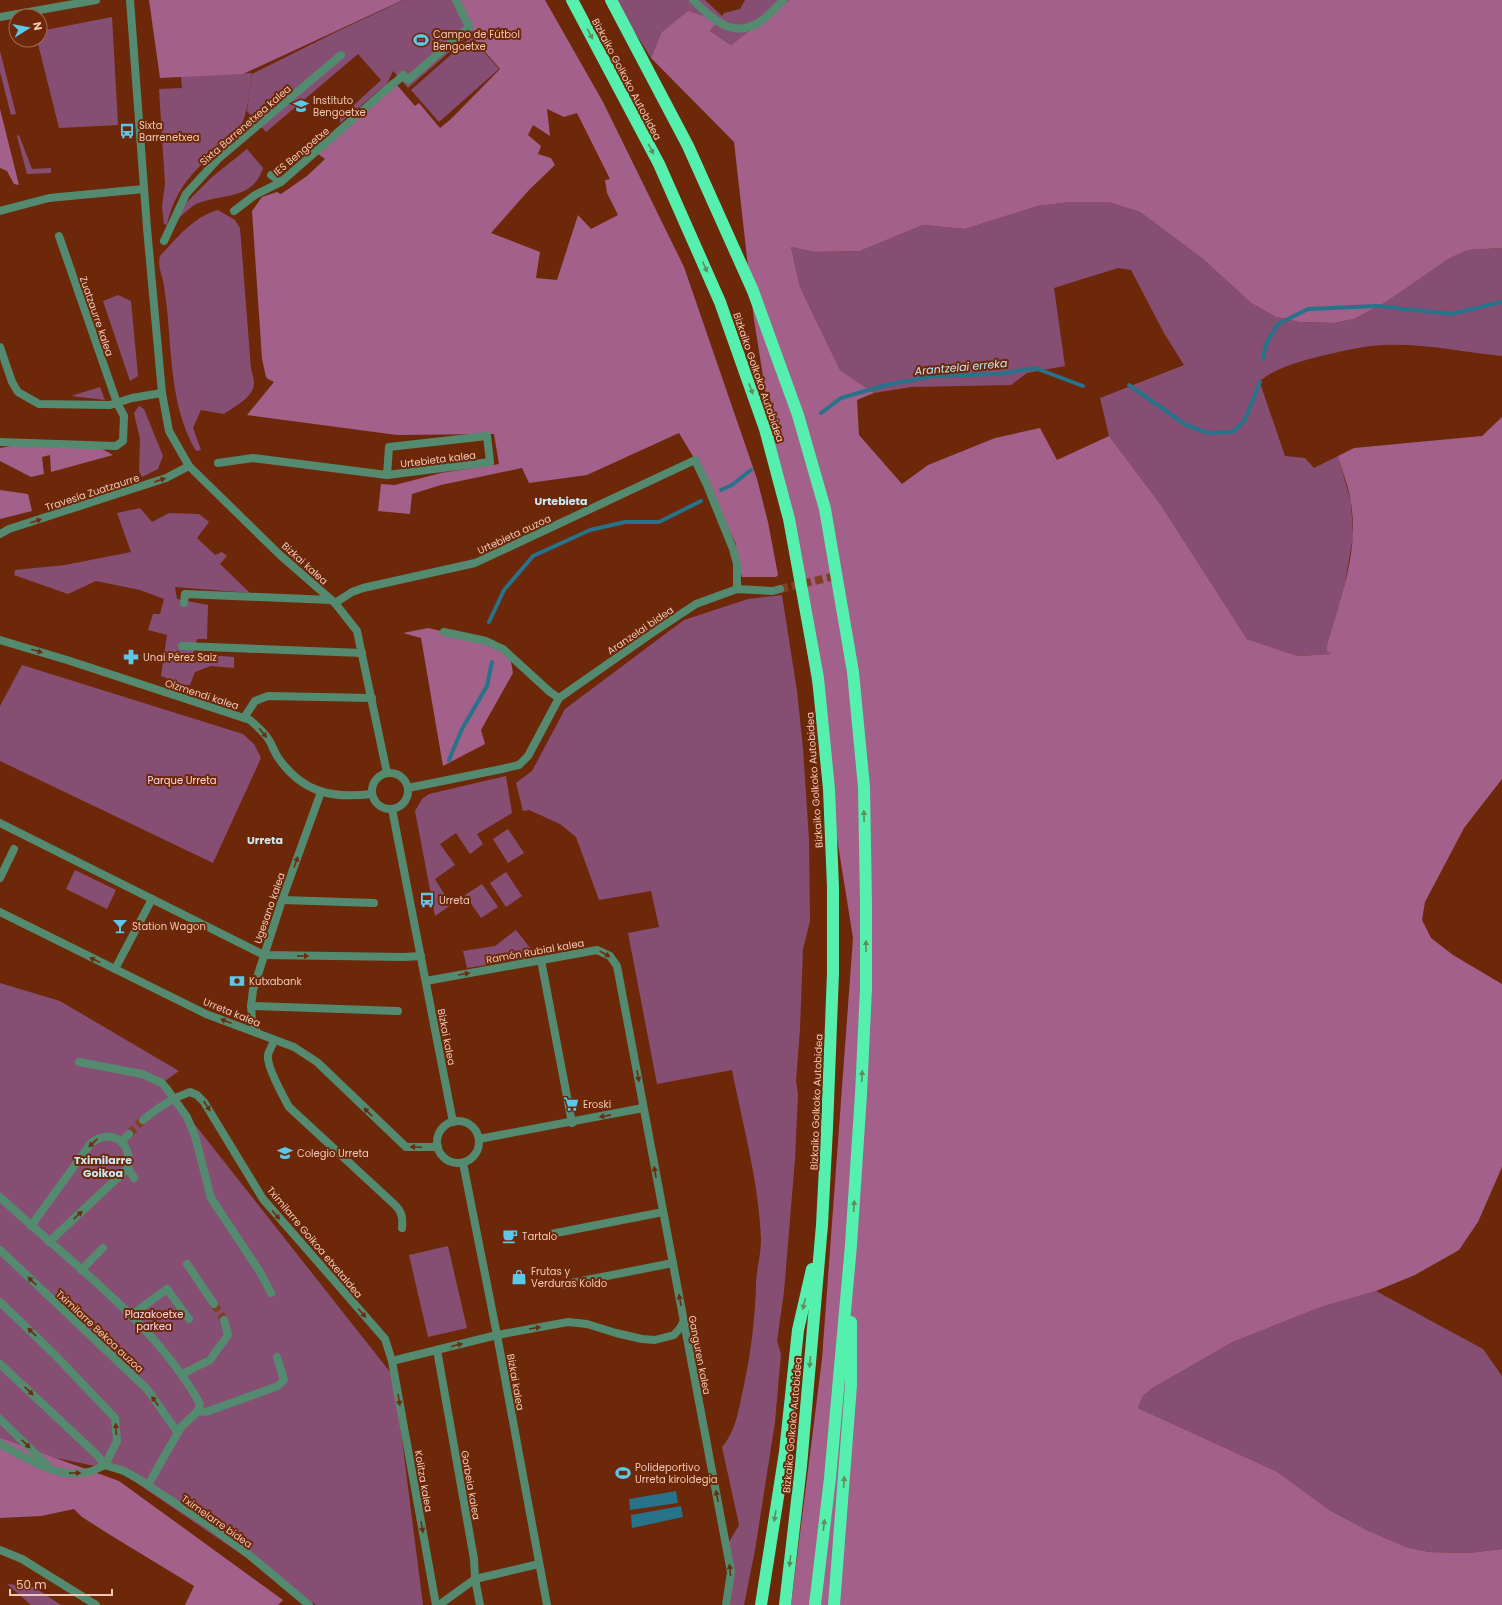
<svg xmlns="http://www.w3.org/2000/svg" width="1502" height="1605" font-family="Poppins,sans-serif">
<rect width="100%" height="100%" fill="#6c2809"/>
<g fill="#874e73">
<path d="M404 0H458L477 37 474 39 469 35 408 88 393 71 387 84 340 123V118L381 80 358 54 266 132 247 111 252 74 336 32Z"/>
<path d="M611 0H705L722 16 724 13 740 9 745 0H789L731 45 710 31 717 22 661 33 651 58 619 7Z"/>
<path d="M112 17 118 125 59 128 37 40H40V31Z"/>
<path d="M471 37 499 69 439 122 411 90Z"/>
<path d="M0 51 16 114 11 115 0 72Z"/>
<path d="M252 73C249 91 249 113 239 129 231 142 218 152 206 161 186 177 172 200 167 225L164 224 162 206 165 184 159 89 182 88 181 76Z"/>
<path d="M19 135 32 169 51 168V173L27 174 17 136Z"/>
<path d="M247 149 263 168C253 201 220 193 196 204 190 207 184 214 179 218L184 205 212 177Z"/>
<path d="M1070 202H1108L1140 212 1203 259 1251 303 1276 317 1299 322 1334 323 1354 319 1386 302 1450 258 1468 250 1502 248V356C1463 352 1423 343 1383 345 1361 346 1339 352 1317 357 1298 362 1276 368 1261 380H1259L1285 456 1305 458 1314 468 1338 456 1351 502 1353 536 1333 654 1298 656 1247 639 1161 505 1109 436 1100 398 1184 365 1164 333 1131 270 1118 268 1054 288 1065 366 1027 373 1011 385 911 387 874 393 840 370 800 287 791 247 814 252 860 251 923 225 965 229 1038 206Z"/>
<path d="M218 210 235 220 240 228 251 369C252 374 254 378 254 382 255 397 235 406 224 414L201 410 193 428 201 450 196 451C167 402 173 341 164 286 163 277 157 266 160 256 177 238 193 217 218 210Z"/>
<path d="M118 295 131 301 138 376 130 381 103 301Z"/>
<path d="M100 387 105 400 71 396Z"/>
<path d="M139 406 144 409 163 456 158 469 142 477 139 471 140 439 134 413Z"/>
<path d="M140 508 152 522 169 513 199 514 209 522 197 538 215 555 222 552 227 556 220 564 250 593 175 587 177 599 208 605 207 639H197L193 654 234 657V668L211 666 195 672 190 685H184L161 676 167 635 148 630 153 614H160L164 599 140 590 96 581 68 594 14 575 15 570 65 565 131 552 117 513Z"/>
<path d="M782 595 797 691 803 748 809 839 810 921 803 949 800 1029 796 1081 798 1094 795 1159 784 1292 777 1341 781 1354 775 1422 755 1550 744 1605H726L731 1572 726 1547 739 1525 722 1447C737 1430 739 1406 744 1385 751 1352 755 1318 756 1286 756 1270 761 1256 761 1240 759 1183 743 1126 732 1070L657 1084 628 933 659 927 651 891 599 900 576 837 560 824 529 810 523 811 516 783 532 771 565 709 684 620 748 599Z"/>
<path d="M22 665 243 734 254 744 261 758 213 863 0 761V706Z"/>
<path d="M506 776 512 813 477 834 483 844 470 854 456 833 440 844 455 865 435 879 451 905 435 916 415 811 422 799 429 794Z"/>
<path d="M508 829 524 853 508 863 493 839Z"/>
<path d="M75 870 116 890 107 909 66 889Z"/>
<path d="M506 872 522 896 506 907 490 883Z"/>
<path d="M482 884 498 907 481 918 465 895Z"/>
<path d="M516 930 534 953 524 959 467 968 463 951 495 946Z"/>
<path d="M0 983 60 1001 179 1071 162 1083 394 1377 423 1605H316L116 1469 90 1465 7 1448 0 1444Z"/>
<path d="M448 1246 467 1328 428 1337 409 1255Z"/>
<path d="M1376 1291 1483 1349 1502 1376V1549L1468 1553 1429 1552 1406 1547 1369 1531 1331 1511 1276 1471 1138 1408 1143 1396 1151 1389 1233 1342 1321 1307Z"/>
<path d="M7 1584 34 1587 61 1605H31Z"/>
</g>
<g fill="#a2608b" fill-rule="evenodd">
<path d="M149 0H403L243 74 160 78Z"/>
<path d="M458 0H545L603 102 684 267 757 479 768 522 778 575 776 577H742L737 558 736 544 694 458 679 433 587 475 529 483 522 468 441 485 412 494 410 514 378 511 381 484 395 485 441 473 499 464 494 434 397 435 247 415 274 382 268 379 266 377 262 359 252 211 262 197 277 192 281 194 307 176 325 159 318 154 397 85 415 106 419 103 440 128 451 119 500 69 474 39 476 37ZM547 109 564 117 577 113 610 179 605 180 607 193 618 215 591 229 578 215 557 280 536 278 540 252 491 233 529 190 555 165 551 158 538 154 541 146 528 135 533 125 550 136Z"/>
<path d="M789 0H1502V248L1468 250 1450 258 1386 302 1354 319 1334 323 1299 322 1276 317 1251 303 1203 259 1140 212 1108 202H1070L1038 206 965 229 923 225 860 251 814 252 791 247 800 287 840 370 874 393 857 400 859 435 902 484 928 465 995 438 1040 428 1057 460 1109 436 1161 505 1247 639 1298 656 1331 654 1327 651V646C1340 600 1359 552 1351 503 1349 487 1342 471 1338 456L1354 448 1482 436 1502 417V779L1464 828 1425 902 1422 920 1431 938 1453 955 1502 984V1167L1478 1222 1459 1250 1415 1275 1376 1291 1321 1307 1233 1342 1151 1389 1143 1396 1138 1408 1276 1471 1331 1511 1369 1531 1406 1547 1429 1552 1468 1553 1502 1549V1605H791L822 1359 853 938 754 320 734 142 651 58 661 33 688 11 718 21 710 31 731 45Z"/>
<path d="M0 109 19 185 14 184 7 171 0 168Z"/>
<path d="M11 446 100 448 113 455 51 472 50 455 42 457 44 474 31 477 0 461V448Z"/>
<path d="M0 490 28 494 32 511 0 519Z"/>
<path d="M428 628 486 641 510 656 513 673 481 730 485 744 443 766 421 638 403 633Z"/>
<path d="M0 1438 119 1481 283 1600 278 1605H185L194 1586 107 1533 82 1517 74 1509 41 1516 0 1518Z"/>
</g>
<g fill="#26738a">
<path d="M676 1491 678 1503 630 1510 629 1499Z"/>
<path d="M681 1506 683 1517 632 1528 631 1515Z"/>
</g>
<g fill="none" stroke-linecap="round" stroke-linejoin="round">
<g stroke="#26738a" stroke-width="4">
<path d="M1263 359 1266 344 1278 324 1308 309 1377 306 1451 314 1502 302"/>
<path d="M1129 385 1186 425 1208 433 1233 432 1245 420 1260 382"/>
<path d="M821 413 841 398 886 385 934 376 999 374 1035 368 1083 386"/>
<path d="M721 490 732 485 751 470"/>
<path d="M489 622 504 590 533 556 590 530 625 522H659L701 501"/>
<path d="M449 760 462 729 487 686 492 662"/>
</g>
<g stroke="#804023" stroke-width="8" stroke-dasharray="8 4" stroke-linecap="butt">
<path d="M780 589 840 575"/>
<path d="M129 1134 143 1120"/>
<path d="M214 1304 224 1320"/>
</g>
<g stroke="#548b70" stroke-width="8">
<path d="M130 0 147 228 162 393 169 431 189 466 280 555 335 603 357 631 387 773"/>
<path d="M693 0C714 21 736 42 765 18 772 12 778 6 783 0"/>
<path d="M0 17 96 0"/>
<path d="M397 81 403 75 408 80 469 27 456 0"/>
<path d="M271 175 281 182"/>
<path d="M0 211 49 198 144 189"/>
<path d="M234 211 255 195 281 182 394 83"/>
<path d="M164 241 186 194 218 159 341 55"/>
<path d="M0 347 12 382 18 392 39 404 110 405 132 398 162 393"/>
<path d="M0 442 116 446 123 441 124 416 117 403 59 236"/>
<path d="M218 463 253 458 387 475 389 447 487 436 490 462 387 475"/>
<path d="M0 534 9 529 166 478 189 466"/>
<path d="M184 603 185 594 331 600"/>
<path d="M335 603 352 592 363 588 475 563 695 460 707 485 733 549 737 564V589"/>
<path d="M444 632 486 641 503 649 550 692 559 698"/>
<path d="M0 640 67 660 250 720C257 726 264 732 269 740 272 745 274 751 277 756 301 792 331 799 372 794"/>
<path d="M182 646 362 653"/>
<path d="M244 718 255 701 268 696 372 698"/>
<circle cx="390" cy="791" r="18"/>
<path d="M408 788 497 770 519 765 528 756 559 698 652 633 696 604 737 589 773 591 780 589"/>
<path d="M392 809 453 1122"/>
<path d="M0 823 264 955 404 957 421 956"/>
<path d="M0 878 14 849"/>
<path d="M282 900 374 903"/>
<path d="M0 912 206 1014 294 1047 317 1062 406 1147H438"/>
<path d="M541 960 572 1123"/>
<path d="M115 969 152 899"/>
<path d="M426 981 597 950 610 956 617 966 731 1572 726 1605"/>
<path d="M251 1006 398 1011"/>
<path d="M257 1033 252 1019 251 1006 253 990 282 900 321 792"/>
<path d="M274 1040C273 1045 269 1050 268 1055 266 1066 283 1096 289 1107L395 1205C402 1212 403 1218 402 1228"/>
<path d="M79 1062 142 1074 162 1083 167 1089 187 1117 195 1136 211 1198 260 1272 271 1293"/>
<path d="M143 1120C157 1108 172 1098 190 1092L197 1095 204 1102 263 1199 385 1339 392 1361 436 1605"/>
<circle cx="458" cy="1142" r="21"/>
<path d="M479 1139 643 1108"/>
<path d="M121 1142 129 1134"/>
<path d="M463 1163 497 1335 547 1605"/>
<path d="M128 1168 134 1178"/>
<path d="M0 1197C68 1261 155 1322 200 1404L198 1411"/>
<path d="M31 1226 91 1143C113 1127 133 1144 128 1168L49 1242"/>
<path d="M551 1234 663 1212"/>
<path d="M0 1250 147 1389 178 1433"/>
<path d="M187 1264 214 1304"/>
<path d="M81 1270 103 1248"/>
<path d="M561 1285 673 1263"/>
<path d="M0 1302 56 1356 115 1418 117 1441 105 1465C100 1467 94 1471 88 1472 57 1480 26 1457 0 1444"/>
<path d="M130 1316 167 1289 189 1319"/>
<path d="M437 1350 474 1559 475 1579 439 1605"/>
<path d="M392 1361 497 1335 568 1322 587 1324 616 1333 642 1339 655 1340 674 1335 680 1328 684 1321"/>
<path d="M0 1364 97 1455 105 1465"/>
<path d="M182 1374 210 1360 228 1335 224 1320"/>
<path d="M198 1411 206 1412 278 1386 284 1380 277 1357"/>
<path d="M0 1419 48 1466"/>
<path d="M105 1465 124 1471 140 1480 210 1526 248 1554 309 1605"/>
<path d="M148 1485 181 1427 198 1411"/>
<path d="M0 1550 22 1559 96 1605"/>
<path d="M480 1605 475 1579 539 1564"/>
</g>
<g stroke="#56f0ae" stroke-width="12">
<path d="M572 0 659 164 720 302 765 429 789 519 818 678 829 789 833 887V973L827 1128 822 1225 801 1466 785 1605"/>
<path d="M611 0 688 146 753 291 798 415 825 509 853 672 864 787 866 903V988L861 1094 851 1245 830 1478 815 1605"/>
<path d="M761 1605 785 1452 798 1330 812 1269"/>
<path d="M834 1605 851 1385V1322"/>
</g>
</g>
<defs><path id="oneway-solid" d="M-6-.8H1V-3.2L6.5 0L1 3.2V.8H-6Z"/></defs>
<g fill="#618c5c">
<use href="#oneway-solid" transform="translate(590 34) rotate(62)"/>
<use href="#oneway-solid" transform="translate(651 149) rotate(62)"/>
<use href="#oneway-solid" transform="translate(705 267) rotate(66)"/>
<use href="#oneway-solid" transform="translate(751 389) rotate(70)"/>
<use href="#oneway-solid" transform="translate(864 816) rotate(-91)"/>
<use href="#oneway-solid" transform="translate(866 946) rotate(-90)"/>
<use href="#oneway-solid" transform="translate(862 1076) rotate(-87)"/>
<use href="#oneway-solid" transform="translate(854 1206) rotate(-86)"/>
<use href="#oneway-solid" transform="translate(804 1304) rotate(103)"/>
<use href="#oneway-solid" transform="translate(810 1362) rotate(95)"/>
<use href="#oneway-solid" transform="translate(844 1482) rotate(-86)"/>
<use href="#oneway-solid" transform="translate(775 1516) rotate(99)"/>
<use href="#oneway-solid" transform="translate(824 1525) rotate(-83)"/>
<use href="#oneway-solid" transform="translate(790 1561) rotate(97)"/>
</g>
<g fill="#6b2d0e">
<use href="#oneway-solid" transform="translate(160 480) rotate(-19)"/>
<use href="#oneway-solid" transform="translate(36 521) rotate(-18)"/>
<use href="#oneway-solid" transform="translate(37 651) rotate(17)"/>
<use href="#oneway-solid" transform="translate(263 733) rotate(51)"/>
<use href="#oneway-solid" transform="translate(296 862) rotate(-70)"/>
<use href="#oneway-solid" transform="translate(605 954) rotate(29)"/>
<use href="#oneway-solid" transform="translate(303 956) rotate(1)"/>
<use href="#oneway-solid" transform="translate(95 960) rotate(-154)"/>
<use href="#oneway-solid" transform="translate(464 974) rotate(-10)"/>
<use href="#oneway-solid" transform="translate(226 1021) rotate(-159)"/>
<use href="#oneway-solid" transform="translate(638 1076) rotate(80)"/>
<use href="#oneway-solid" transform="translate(207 1106) rotate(57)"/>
<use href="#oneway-solid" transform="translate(368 1112) rotate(-136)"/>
<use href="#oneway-solid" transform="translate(605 1116) rotate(169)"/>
<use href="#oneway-solid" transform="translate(93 1143) rotate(137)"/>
<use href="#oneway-solid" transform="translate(416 1147) rotate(-177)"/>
<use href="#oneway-solid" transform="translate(655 1172) rotate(-100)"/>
<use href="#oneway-solid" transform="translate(78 1215) rotate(-42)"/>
<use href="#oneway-solid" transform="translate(276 1215) rotate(50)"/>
<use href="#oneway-solid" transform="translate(32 1281) rotate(-137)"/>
<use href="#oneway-solid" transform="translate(680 1300) rotate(-101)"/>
<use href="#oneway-solid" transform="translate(362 1313) rotate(49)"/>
<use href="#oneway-solid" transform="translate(535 1328) rotate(-10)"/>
<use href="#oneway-solid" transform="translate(32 1332) rotate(-136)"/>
<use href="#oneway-solid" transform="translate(457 1345) rotate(-14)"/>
<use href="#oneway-solid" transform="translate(29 1391) rotate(43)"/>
<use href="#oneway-solid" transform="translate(399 1400) rotate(80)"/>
<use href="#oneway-solid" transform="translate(155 1401) rotate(-125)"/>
<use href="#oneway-solid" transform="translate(116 1429) rotate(-93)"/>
<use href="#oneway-solid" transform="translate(26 1444) rotate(44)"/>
<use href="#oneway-solid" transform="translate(75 1473) rotate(-1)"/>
<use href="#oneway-solid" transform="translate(717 1496) rotate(-101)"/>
<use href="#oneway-solid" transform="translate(422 1527) rotate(80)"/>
<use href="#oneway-solid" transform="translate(730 1570) rotate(-95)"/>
</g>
<defs>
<g id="stadium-bare" transform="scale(1.2)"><path d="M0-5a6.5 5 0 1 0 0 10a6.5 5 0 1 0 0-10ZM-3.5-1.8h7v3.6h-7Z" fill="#5dc7e8" stroke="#6c2809" stroke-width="2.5" paint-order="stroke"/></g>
<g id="university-bare" transform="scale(1.2)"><path d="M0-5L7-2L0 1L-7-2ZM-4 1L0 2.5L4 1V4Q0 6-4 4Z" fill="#5dc7e8" stroke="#6c2809" stroke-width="2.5" paint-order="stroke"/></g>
<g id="bus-bare" transform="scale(1.2)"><path d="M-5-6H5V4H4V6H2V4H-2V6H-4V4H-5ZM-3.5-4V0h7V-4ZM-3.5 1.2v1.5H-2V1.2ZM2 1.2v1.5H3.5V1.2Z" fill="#5dc7e8" stroke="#6c2809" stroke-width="2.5" paint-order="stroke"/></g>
<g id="pharmacy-bare" transform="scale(1.2)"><path d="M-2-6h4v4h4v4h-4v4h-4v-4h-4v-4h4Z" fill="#5dc7e8" stroke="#6c2809" stroke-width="2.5" paint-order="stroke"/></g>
<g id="bar-bare" transform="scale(1.2)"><path d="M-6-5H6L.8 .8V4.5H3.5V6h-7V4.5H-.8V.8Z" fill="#5dc7e8" stroke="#6c2809" stroke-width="2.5" paint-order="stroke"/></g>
<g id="bank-bare" transform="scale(1.2)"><path d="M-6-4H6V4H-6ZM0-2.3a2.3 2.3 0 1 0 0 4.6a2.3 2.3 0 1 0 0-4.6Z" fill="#5dc7e8" stroke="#6c2809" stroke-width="2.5" paint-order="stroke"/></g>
<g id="supermarket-bare" transform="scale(1.2)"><path d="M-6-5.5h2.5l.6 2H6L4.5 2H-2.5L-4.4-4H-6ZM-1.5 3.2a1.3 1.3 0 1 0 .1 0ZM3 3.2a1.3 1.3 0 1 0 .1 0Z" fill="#5dc7e8" stroke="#6c2809" stroke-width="2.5" paint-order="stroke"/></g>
<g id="school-bare" transform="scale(1.2)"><path d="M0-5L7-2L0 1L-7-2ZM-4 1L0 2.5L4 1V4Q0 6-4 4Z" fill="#5dc7e8" stroke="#6c2809" stroke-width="2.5" paint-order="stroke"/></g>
<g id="cafe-bare" transform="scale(1.2)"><path d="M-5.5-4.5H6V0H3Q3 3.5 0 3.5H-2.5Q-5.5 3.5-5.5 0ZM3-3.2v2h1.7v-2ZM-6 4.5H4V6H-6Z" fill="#5dc7e8" stroke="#6c2809" stroke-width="2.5" paint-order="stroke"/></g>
<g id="shop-bare" transform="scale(1.2)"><path d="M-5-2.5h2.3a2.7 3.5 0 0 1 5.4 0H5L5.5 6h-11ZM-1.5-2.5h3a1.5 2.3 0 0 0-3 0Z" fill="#5dc7e8" stroke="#6c2809" stroke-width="2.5" paint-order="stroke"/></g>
</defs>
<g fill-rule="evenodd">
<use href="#stadium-bare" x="421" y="40"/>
<use href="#university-bare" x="301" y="106"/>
<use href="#bus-bare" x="127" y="131"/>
<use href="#pharmacy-bare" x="131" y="657"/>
<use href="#bus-bare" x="427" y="900"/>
<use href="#bar-bare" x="120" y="926"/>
<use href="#bank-bare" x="237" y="981"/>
<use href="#supermarket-bare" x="571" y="1104"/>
<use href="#school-bare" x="285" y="1153"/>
<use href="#cafe-bare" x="510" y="1236"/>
<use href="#shop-bare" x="519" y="1277"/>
<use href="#stadium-bare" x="623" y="1473"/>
</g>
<g text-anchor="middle" stroke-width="4" stroke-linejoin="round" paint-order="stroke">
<g font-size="10" fill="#f2c8b8" stroke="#6c2809" text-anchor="start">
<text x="433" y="38">Campo de Fútbol<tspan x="433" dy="12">Bengoetxe</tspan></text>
<text x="313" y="104">Instituto<tspan x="313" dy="12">Bengoetxe</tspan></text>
<text x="139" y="129">Sixta<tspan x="139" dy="12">Barrenetxea</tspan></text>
<text x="143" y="661">Unai Pérez Saiz</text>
<text x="439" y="904">Urreta</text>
<text x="132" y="930">Station Wagon</text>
<text x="249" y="985">Kutxabank</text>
<text x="583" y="1108">Eroski</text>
<text x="297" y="1157">Colegio Urreta</text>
<text x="522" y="1240">Tartalo</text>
<text x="531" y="1275">Frutas y<tspan x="531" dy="12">Verduras Koldo</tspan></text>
<text x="635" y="1471">Polideportivo<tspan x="635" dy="12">Urreta kiroldegia</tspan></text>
</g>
<g font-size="10" fill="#f2c8b8" stroke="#6c2809">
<text transform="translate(627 79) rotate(62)" y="4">Bizkaiko Golkoko Autobidea</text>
<text transform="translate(245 125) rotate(-41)" y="4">Sixta Barrenetxea kalea</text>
<text transform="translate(301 151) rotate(-40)" y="4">IES Bengoetxe</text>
<text transform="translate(97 316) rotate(71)" y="4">Zuatzaurre kalea</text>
<text transform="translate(759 377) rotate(71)" y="4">Bizkaiko Golkoko Autobidea</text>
<text transform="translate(438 459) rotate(-7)" y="4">Urtebieta kalea</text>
<text transform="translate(92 492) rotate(-18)" y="4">Travesía Zuatzaurre</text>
<text transform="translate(514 534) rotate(-25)" y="4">Urtebieta auzoa</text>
<text transform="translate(305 563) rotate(42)" y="4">Bizkai kalea</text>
<text transform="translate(640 630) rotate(-34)" y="4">Aranzelai bidea</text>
<text transform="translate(202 694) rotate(18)" y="4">Oizmendi kalea</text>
<text transform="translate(814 780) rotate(-94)" y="4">Bizkaiko Golkoko Autobidea</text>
<text transform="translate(269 908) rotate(-71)" y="4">Ugesano kalea</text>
<text transform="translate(535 951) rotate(-10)" y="4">Ramón Rubial kalea</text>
<text transform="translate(232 1012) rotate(22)" y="4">Urreta kalea</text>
<text transform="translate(447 1037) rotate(79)" y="4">Bizkai kalea</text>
<text transform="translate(816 1102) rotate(-88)" y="4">Bizkaiko Golkoko Autobidea</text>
<text transform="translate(315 1242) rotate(50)" y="4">Tximilarre Goikoa etxetaldea</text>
<text transform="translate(100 1331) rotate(43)" y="4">Tximilarre Bekoa auzoa</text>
<text transform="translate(700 1355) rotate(79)" y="4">Ganguren kalea</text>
<text transform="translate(516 1382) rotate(80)" y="4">Bizkai kalea</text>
<text transform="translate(792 1425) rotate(-85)" y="4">Bizkaiko Golkoko Autobidea</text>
<text transform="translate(424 1481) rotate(80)" y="4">Kolitza kalea</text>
<text transform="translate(471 1485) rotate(80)" y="4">Gorbeia kalea</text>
<text transform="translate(217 1521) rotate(35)" y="4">Tximelarre bidea</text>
</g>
<g font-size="10" fill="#fed7ee" stroke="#6c2809">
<text x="182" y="784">Parque Urreta</text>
<text x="154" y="1318">Plazakoetxe<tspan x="154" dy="12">parkea</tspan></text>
</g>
<g font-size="11" font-style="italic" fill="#bbe9fa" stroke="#6c2809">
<text transform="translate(961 367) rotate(-5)" y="4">Arantzelai erreka</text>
</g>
<g font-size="11" font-weight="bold" fill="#c7eaf6" stroke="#6c2809">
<text x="561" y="505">Urtebieta</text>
<text x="265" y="844">Urreta</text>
<text x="103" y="1164">Tximilarre<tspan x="103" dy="13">Goikoa</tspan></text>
</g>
</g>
<g transform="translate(28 28) rotate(79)"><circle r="19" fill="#6c2809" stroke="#a2684f"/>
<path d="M0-3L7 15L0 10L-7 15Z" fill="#5dc7e8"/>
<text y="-6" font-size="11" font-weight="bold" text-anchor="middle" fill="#f2c8b8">N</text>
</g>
<path d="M10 1589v6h102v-6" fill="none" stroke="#f2c8b8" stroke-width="2"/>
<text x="16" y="1589" font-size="12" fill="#f2c8b8" stroke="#6c2809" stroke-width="3" paint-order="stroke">50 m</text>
</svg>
